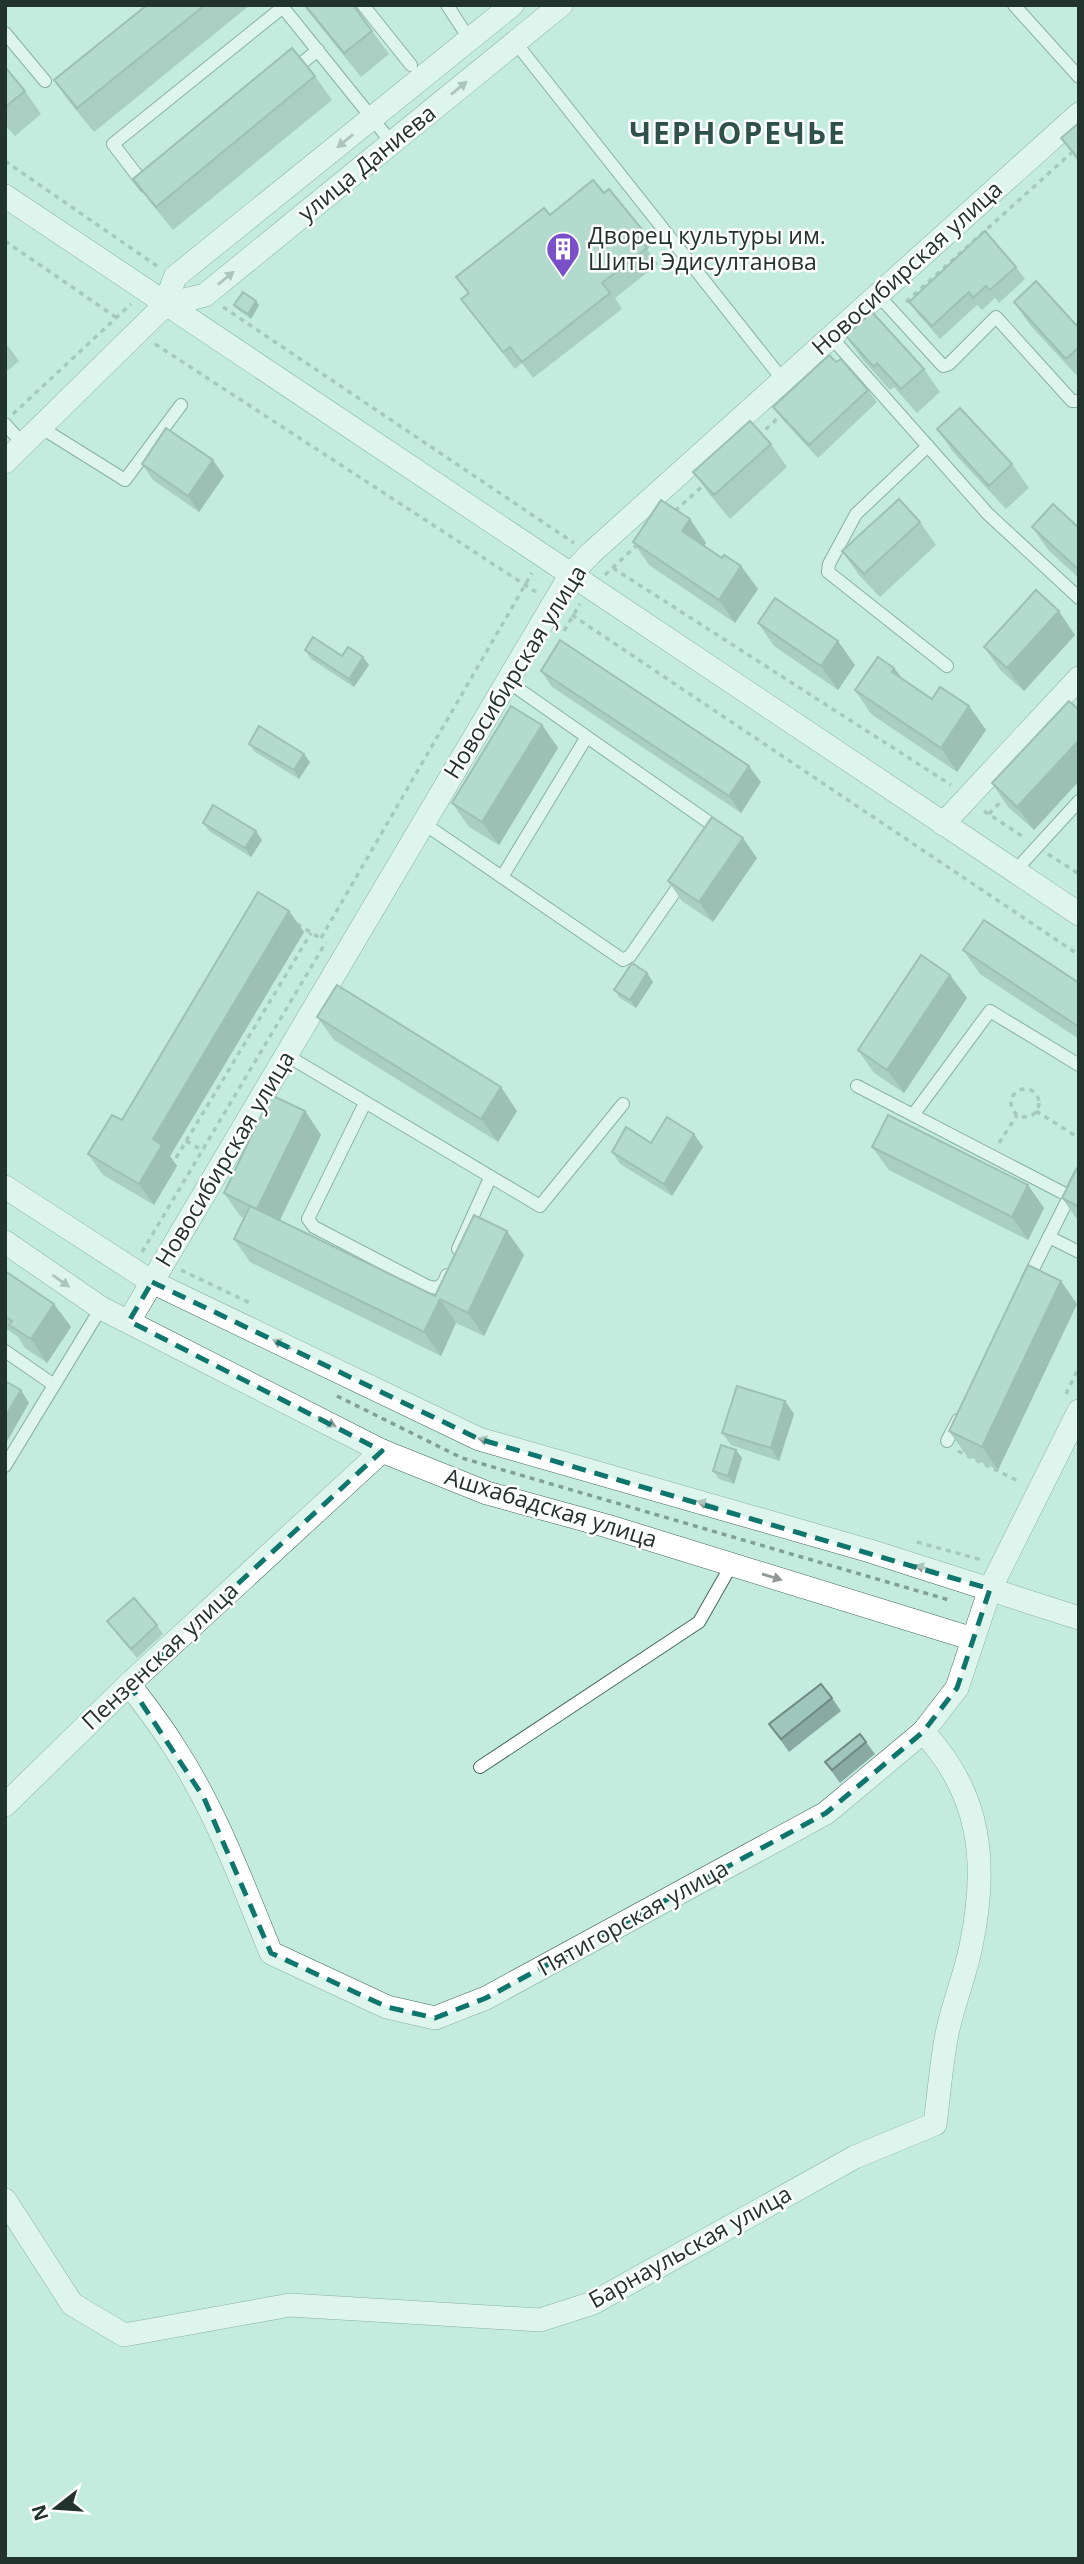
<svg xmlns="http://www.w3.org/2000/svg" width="1084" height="2564" font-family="'Open Sans',sans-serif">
<rect width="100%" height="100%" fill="#c3ecdf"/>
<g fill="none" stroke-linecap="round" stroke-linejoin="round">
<g stroke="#42675d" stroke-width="14">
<g id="lane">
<path d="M281 5 392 143"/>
<path d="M363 5 411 65"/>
<path d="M447 5 470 40"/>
<path d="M1014 5 1079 77"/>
<path d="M5 33 45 81"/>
<path d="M515 42 783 380"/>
<path d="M292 71 318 50"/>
<path d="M146 187 113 144 283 7"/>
<path d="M878 295 943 366 949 364 996 317 1072 401H1079"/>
<path d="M831 337 988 514 1079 598"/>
<path d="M5 424 23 444"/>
<path d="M40 427 125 480 181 405"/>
<path d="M928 446 856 514 829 564 828 572 947 666"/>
<path d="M507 681 707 821 716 829 714 833"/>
<path d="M423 823 623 960 630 956 685 877"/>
<path d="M1015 871 1079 801"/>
<path d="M502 877 586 738"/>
<path d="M286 1055 540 1206 623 1104"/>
<path d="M857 1086 1069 1196"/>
<path d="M365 1103 308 1219 314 1227 427 1286 436 1288 443 1284 447 1275"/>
<path d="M913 1115 990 1011 1079 1065"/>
<path d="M1049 1237 1079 1252"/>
<path d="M458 1249 490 1178"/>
<path d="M1027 1281 1079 1177"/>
<path d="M5 1351 54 1385"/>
<path d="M947 1441 958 1420"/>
<path d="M5 1466 101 1308"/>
<path d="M480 1767 699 1622 732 1564"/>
</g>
</g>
<g stroke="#42675d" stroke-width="24">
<g id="street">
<path d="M5 196 1079 914"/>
<path d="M165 305 205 295 561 5"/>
<path d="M5 462 165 305 175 277 512 5"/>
<path d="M943 824 1079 678"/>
<path d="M5 1187 152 1282 479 1439 870 1551 1079 1618"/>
<path d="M5 1242 101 1308 382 1451 487 1493 607 1526 973 1639"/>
<path d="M129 1321 571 574 590 554 1079 114"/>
<path d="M129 1684C144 1704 160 1724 173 1745 215 1809 242 1882 271 1953L387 2007 435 2018 486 1998 826 1813 923 1732 957 1688 990 1589 1079 1411"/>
<path d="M5 1805 129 1684 382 1451"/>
<path d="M5 2200 72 2304 124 2335 290 2305 540 2320 593 2303 855 2157 935 2124C939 2095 941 2064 947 2034 953 2004 965 1976 971 1946 988 1865 982 1794 923 1732"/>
</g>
</g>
<g stroke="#809f95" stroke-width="3.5" stroke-dasharray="5 5" stroke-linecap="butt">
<path d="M5 161 157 266"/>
<path d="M5 241 120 320"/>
<path d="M906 302 1079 146"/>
<path d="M223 307 574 543"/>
<path d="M155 344 536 592"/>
<path d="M13 414 131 304"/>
<path d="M758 436 784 413"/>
<path d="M675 511 706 483"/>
<path d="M613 568 951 785"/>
<path d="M605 575 638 544"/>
<path d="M572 615 1079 955"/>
<path d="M564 631 580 604"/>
<path d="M984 811 1025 838"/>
<path d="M989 814 1005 797"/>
<path d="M1048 854 1079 874"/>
<path d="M297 924 320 938"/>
<path d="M321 938 532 573"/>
<circle cx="1025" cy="1103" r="14"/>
<path d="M1036 1111 1079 1138"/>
<path d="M186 1141 202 1150"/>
<path d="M999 1143 1017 1115"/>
<path d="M176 1158 311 933"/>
<path d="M142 1252 326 942"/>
<path d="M181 1270 250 1303"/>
<path d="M1066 1394 1079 1367"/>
<path d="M337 1396 462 1458 949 1600"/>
<path d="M958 1451 1020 1482"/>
<path d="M917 1542 982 1560"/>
</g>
<use href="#lane" stroke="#fff" stroke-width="12"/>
<use href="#street" stroke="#fff" stroke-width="23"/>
</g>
<g fill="#88aaa0">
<path d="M147 5H250L94 132 71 104 54 80Z"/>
<path d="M303 5H353L389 54 361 77Z"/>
<path d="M5 67 25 91 41 114 15 136 5 125Z"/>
<path d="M315 76 332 100 173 230 150 202 133 179Z"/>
<path d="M1079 123V163L1061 138Z"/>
<path d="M604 193 641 228 652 245 647 249 658 264 615 298 622 309 533 378 522 363 515 369 473 315 461 299 468 294 456 277 550 215Z"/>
<path d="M1016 267 1025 279 999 303 995 298 982 310 977 305 940 339 918 314 909 302Z"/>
<path d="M1014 302 1076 325 1079 322V378L1030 325Z"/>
<path d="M234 305H259L251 319 237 309Z"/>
<path d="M846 336 924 369 940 392 917 413 894 387 890 390 862 359Z"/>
<path d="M5 342 19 361 5 373Z"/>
<path d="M836 362 868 390 877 402 818 458 782 419 773 407Z"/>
<path d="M937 429 1012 464 1029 488 1006 509 954 453Z"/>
<path d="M771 444 787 467 730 519 710 495 693 472Z"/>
<path d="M142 464 224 476 199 512 153 480Z"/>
<path d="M690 519 706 543 704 546 722 558 741 566 758 589 735 623 649 565 633 542Z"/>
<path d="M920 522 936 545 880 597 859 575 842 551Z"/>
<path d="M1032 527 1079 528V578L1049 551Z"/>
<path d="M758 623 855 665 838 690 774 646Z"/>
<path d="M1075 635 1024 691 1001 671 984 647Z"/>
<path d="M305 650 342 656 369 665 354 687 311 659Z"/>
<path d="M894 668 902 678 932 699 969 706 986 730 957 772 871 714 855 690Z"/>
<path d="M541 671 761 782 741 813 552 687Z"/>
<path d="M1079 710V781L1034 830 1008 807 992 783Z"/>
<path d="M542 725 558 748 499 845 469 827 452 803Z"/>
<path d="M249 744 310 762 299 779 255 752Z"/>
<path d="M203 823 262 840 251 857 209 831Z"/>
<path d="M757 858 713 922 682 901 668 881Z"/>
<path d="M289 911 304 932 170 1156 177 1166 154 1205 103 1175 88 1154 122 1120Z"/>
<path d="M963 950 1079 983V1039L980 974Z"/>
<path d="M647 973 653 982 636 1008 620 998 614 990Z"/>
<path d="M950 975 967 998 904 1093 874 1073 858 1050Z"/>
<path d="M317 1017 517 1111 498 1142 334 1040Z"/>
<path d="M305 1111 321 1135 280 1220 435 1296 524 1255 484 1336 456 1323 441 1356 250 1262 234 1239 244 1218 240 1216 224 1193Z"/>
<path d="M703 1147 672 1196 620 1164 612 1152Z"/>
<path d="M872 1147 1044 1208 1028 1240 889 1170Z"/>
<path d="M1079 1164V1222L1062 1198Z"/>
<path d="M5 1271 54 1304 71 1327 47 1363 25 1348 18 1337 5 1328Z"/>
<path d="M1077 1304 998 1470 966 1455 949 1431Z"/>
<path d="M785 1401 794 1414 779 1461 731 1445 722 1433Z"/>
<path d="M736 1450 742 1458 734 1484 719 1479 713 1471Z"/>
<path d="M107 1621 157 1625 163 1634 137 1658Z"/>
<path d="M832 1698 841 1711 789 1752 769 1724Z"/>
<path d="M860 1734 875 1754 840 1783 825 1762Z"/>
</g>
<g fill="#6f8b82">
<path d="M256 301 259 305 251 319 248 314Z"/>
<path d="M213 460 224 476 199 512 188 496Z"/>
<path d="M690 519 706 543 698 555 682 531Z"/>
<path d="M741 566 758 589 735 623 719 600Z"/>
<path d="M1059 611 1075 635 1024 691 1007 668Z"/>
<path d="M838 641 855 665 838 690 821 666Z"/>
<path d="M363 657 369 665 354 687 349 679Z"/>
<path d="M894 668 911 691 892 672Z"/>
<path d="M969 706 986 730 957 772 941 748Z"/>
<path d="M542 725 558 748 499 845 482 822Z"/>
<path d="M1079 740V781L1034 830 1017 807Z"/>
<path d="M304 754 310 762 299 779 294 770Z"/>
<path d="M749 766 761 782 741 813 729 796Z"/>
<path d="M256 831 262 840 251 857 245 848Z"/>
<path d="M743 838 757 858 713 922 699 902Z"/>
<path d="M289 911 304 932 170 1156 177 1166 154 1205 139 1184 153 1139Z"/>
<path d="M647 973 653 982 636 1008 630 1000Z"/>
<path d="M950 975 967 998 904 1093 887 1070Z"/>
<path d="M501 1087 517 1111 498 1142 481 1119Z"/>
<path d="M305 1111 321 1135 274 1232 257 1209Z"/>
<path d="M694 1134 703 1147 672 1196 664 1184Z"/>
<path d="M1028 1185 1044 1208 1028 1240 1012 1217Z"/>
<path d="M507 1231 524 1255 484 1336 468 1313Z"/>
<path d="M1061 1281 1077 1304 998 1470 982 1447Z"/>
<path d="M440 1299 456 1323 441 1356 424 1332Z"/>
<path d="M54 1304 71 1327 47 1363 31 1339Z"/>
<path d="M21 1390 29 1403 5 1445V1417Z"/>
<path d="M785 1401 794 1414 779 1461 771 1448Z"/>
<path d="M736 1450 742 1458 734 1484 728 1476Z"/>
</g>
<g fill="#9ec6ba" stroke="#6f8b82" stroke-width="2">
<path d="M147 5H205L77 108 54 80Z"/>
<path d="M305 5H353L372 31 344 53Z"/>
<path d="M292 48 315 76 156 207 133 179Z"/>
<path d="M5 67 25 91 5 107Z"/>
<path d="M1079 123V159L1061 138Z"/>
<path d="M593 180 604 193 609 189 641 228 635 233 647 248 602 283 610 293 522 362 510 347 503 352 461 299 469 293 456 277 544 208 550 215Z"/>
<path d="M985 231 1016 267 990 290 986 286 973 298 969 292 932 326 909 302Z"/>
<path d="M1036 281 1076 325 1079 322V347L1066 359 1014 302Z"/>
<path d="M243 292 256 301 248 314 234 305Z"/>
<path d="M872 312 924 369 901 389 877 363 874 367 846 336Z"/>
<path d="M829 355 836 362 841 359 868 390 809 445 773 407Z"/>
<path d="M960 408 1012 464 989 486 937 429Z"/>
<path d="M750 421 771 444 714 495 693 472Z"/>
<path d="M166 428 213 460 188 496 142 464Z"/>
<path d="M899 499 920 522 864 574 842 551Z"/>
<path d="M661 500 690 519 682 531 722 558 724 555 741 566 719 600 633 542Z"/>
<path d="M1053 504 1079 528V570L1032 527Z"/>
<path d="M1036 590 1059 611 1007 668 984 647Z"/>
<path d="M775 598 838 641 821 666 758 623Z"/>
<path d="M313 637 342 656 348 647 363 657 349 679 305 650Z"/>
<path d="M560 640 749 766 729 796 541 671Z"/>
<path d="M878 657 894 668 892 672 932 699 940 687 969 706 941 748 855 690Z"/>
<path d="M1069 701 1079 710V740L1017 807 992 783Z"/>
<path d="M511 706 542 725 482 822 452 803Z"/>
<path d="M259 726 304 754 294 770 249 744Z"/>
<path d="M213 805 256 831 245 848 203 823Z"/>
<path d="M712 817 743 838 699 902 668 881Z"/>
<path d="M258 892 289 911 153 1139 162 1145 139 1184 88 1154 112 1115 122 1120Z"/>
<path d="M984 920 1079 983V1027L963 950Z"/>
<path d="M921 955 950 975 887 1070 858 1050Z"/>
<path d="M632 963 647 973 630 1000 614 990Z"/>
<path d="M337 985 501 1087 481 1119 317 1017Z"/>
<path d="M271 1095 305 1111 257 1209 224 1193Z"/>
<path d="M888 1115 1028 1185 1012 1217 872 1147Z"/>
<path d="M667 1117 694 1134 664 1184 612 1152 626 1127 651 1143Z"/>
<path d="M1079 1164V1207L1062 1198Z"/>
<path d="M250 1206 435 1296 474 1215 507 1231 468 1313 440 1299 424 1332 234 1239Z"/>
<path d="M1028 1265 1061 1281 982 1447 949 1431Z"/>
<path d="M5 1271 54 1304 31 1339 9 1325 12 1321 5 1316Z"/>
<path d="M5 1381 21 1390 5 1417Z"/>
<path d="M737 1386 785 1401 771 1448 722 1433Z"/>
<path d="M721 1445 736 1450 728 1476 713 1471Z"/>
<path d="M134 1598 157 1625 131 1649 107 1621Z"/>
<path d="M821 1684 832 1698 781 1739 769 1724Z"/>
<path d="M860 1734 866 1742 832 1770 825 1762Z"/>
</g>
<defs><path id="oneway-solid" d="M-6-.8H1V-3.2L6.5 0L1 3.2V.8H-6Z" transform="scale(1.75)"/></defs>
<g fill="#909896">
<use href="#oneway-solid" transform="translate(459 88) rotate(-39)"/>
<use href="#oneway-solid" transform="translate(345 141) rotate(141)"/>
<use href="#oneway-solid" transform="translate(226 278) rotate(-39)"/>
<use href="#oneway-solid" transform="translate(61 1281) rotate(35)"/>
<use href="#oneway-solid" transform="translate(282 1344) rotate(-154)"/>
<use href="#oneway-solid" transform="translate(327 1422) rotate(28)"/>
<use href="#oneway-solid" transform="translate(488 1441) rotate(-163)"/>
<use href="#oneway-solid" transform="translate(707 1504) rotate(-164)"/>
<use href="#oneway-solid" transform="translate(925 1568) rotate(-163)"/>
<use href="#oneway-solid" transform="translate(772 1577) rotate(17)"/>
</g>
<path d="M0 0H1084V2564H0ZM152 1282 479 1439 990 1589 957 1688 923 1732 826 1813 486 1998 435 2018 387 2007 271 1953 204 1798 129 1684 382 1451 129 1321Z" fill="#c3ecdf" fill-opacity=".55" fill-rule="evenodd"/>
<path fill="none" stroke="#0f766e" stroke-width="5" stroke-dasharray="14 9" stroke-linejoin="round" d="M152 1282 479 1439 990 1589 957 1688 923 1732 826 1813 486 1998 435 2018 387 2007 271 1953 204 1798 129 1684 382 1451 129 1321Z"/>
<defs>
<g id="building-pin" transform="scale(1.75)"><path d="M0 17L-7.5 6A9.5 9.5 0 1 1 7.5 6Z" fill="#7a50c9" stroke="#fff"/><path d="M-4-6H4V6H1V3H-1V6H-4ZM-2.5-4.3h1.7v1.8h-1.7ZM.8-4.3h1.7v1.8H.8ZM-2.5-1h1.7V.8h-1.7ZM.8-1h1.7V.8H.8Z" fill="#fff"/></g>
</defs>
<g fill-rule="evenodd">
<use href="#building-pin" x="563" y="249"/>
</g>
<g text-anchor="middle" stroke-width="5" stroke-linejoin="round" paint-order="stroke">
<g font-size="23" fill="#22322d" stroke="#fff">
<text transform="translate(367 163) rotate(-39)" y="8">улица Даниева</text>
<text transform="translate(907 268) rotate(-42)" y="8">Новосибирская улица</text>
<text transform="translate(515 672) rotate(-58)" y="8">Новосибирская улица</text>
<text transform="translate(225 1159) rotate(-59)" y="8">Новосибирская улица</text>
<text transform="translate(551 1508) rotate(17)" y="8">Ашхабадская улица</text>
<text transform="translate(160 1656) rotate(-43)" y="8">Пензенская улица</text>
<text transform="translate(633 1918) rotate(-29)" y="8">Пятигорская улица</text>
<text transform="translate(690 2247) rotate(-29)" y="8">Барнаульская улица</text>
</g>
<g font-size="23" fill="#22322d" stroke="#fff" text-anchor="start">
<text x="588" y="244">Дворец культуры им.<tspan x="588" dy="26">Шиты Эдисултанова</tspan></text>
</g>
<g font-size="30" font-weight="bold" letter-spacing="2" fill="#2e5248" stroke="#fff">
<text x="738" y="144">ЧЕРНОРЕЧЬЕ</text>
</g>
</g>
<rect width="1084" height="2564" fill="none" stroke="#22322d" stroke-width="14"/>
<g transform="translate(56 2508) rotate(253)" stroke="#ffffff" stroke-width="5" paint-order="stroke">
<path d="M0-5L12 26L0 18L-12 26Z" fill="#22322d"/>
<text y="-10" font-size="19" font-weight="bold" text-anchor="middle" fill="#22322d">N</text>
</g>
</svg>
